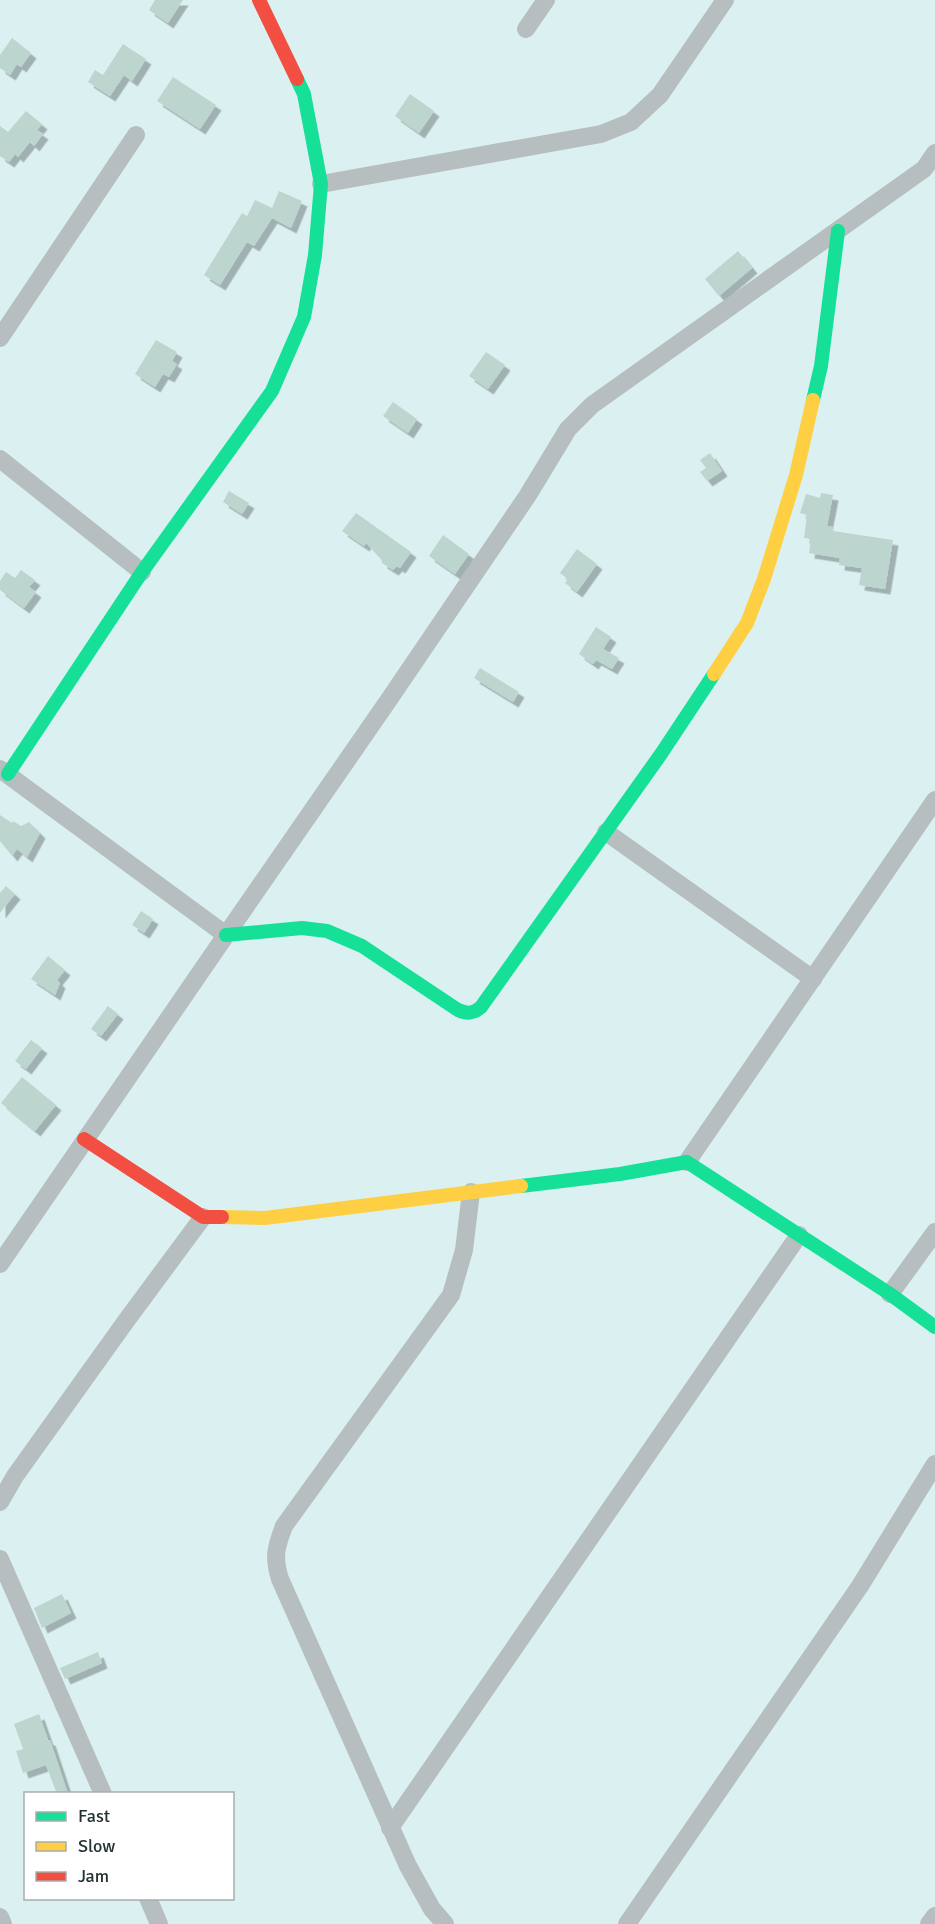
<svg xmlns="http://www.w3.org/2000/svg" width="935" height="1924" font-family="Signika,sans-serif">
<defs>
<filter id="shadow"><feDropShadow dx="5.5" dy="5.5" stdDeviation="0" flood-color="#0004"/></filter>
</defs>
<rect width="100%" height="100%" fill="#dbf1f1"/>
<g fill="#bcd5ce" filter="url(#shadow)">
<path d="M155 0H183L168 23 149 10Z"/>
<path d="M12 38 31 53 21 67 17 64 10 75 0 68V55Z"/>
<path d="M123 44 146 59 132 81 124 75 110 96 88 82 95 70 103 75Z"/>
<path d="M173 77 216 105 200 129 157 101Z"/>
<path d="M410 94 434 111 419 133 395 116Z"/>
<path d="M26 111 42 124 37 130 43 134 34 146 30 142 18 157 15 154 9 162 0 156V126L8 132Z"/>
<path d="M279 191 302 201 291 228 272 218 254 246 247 242 220 285 204 275 242 213 247 216 255 200 272 208Z"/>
<path d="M738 251 752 268 719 296 705 279Z"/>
<path d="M156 340 177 352 172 361 177 364 169 377 163 374 155 387 135 374Z"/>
<path d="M486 352 505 365 488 389 469 376Z"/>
<path d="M393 402 417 419 408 433 383 416Z"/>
<path d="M710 453 722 471 707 481 700 472 706 468 700 460Z"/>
<path d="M229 491 249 503 242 514 223 502Z"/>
<path d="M821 493 833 495 827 526 833 527V531L893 540 885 589 859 585 862 568 839 565 840 558 809 553 811 539 804 538 807 515 800 513 806 494 820 498Z"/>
<path d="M356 513 411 552 400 568 397 566 393 570 382 563V560L366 543 364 546 342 531Z"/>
<path d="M443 535 469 554 455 574 429 556Z"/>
<path d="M577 549 597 564 577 592 565 583 568 579 560 573Z"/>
<path d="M21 570 35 580 29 587 36 592 24 608 0 590V581L6 572 15 578Z"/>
<path d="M596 627 611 637 603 649 619 658 612 669 596 660 593 664 579 654Z"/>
<path d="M480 668 519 692 513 702 474 678Z"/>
<path d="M0 815 12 823 13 821 21 826 29 822 40 833 27 857 17 849 12 856 0 841Z"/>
<path d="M6 886 15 894 0 913V893Z"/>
<path d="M141 911 153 919 144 933 132 925Z"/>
<path d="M48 956 65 970 57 980 60 983 55 995 31 979Z"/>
<path d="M108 1006 118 1014 101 1036 91 1029Z"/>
<path d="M31 1040 42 1048 26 1069 15 1061Z"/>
<path d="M22 1077 56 1105 35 1131 1 1103Z"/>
<path d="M62 1594 71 1613 42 1628 34 1608Z"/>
<path d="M98 1652 102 1663 65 1679 60 1668Z"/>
<path d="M39 1714 48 1740H50L68 1794H57L46 1765 23 1773 16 1751 23 1749 14 1724Z"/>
</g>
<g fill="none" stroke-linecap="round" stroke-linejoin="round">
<g stroke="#b6bec0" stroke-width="18">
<path d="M526 29 546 0"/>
<path d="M321 184 601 134 631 122 660 95 725 0"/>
<path d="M0 338 136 135"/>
<path d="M0 459 142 572"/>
<path d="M0 769 226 935 0 1264"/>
<path d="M606 832 813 979"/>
<path d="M226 935 388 701 528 495 568 429 592 405 924 169 935 153"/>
<path d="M687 1162 935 800"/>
<path d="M890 1294 935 1232"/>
<path d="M0 1502 15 1476 126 1321 203 1217"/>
<path d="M0 1559 103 1794"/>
<path d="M390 1828 799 1235"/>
<path d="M148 1898 159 1924"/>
<path d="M0 1917 3 1924"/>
<path d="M445 1924 432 1909 408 1866 280 1579C273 1557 276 1547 284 1526L451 1295 464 1250 471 1192"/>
<path d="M627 1924 860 1586 935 1464"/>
<path d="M929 1924 935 1916"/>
</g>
<g stroke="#16e098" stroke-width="14">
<path d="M813 400 821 366 838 231"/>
<path d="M8 774 142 572 272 391 304 317 315 255 321 184 304 94 297 79"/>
<path d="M226 935 302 928 327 931 362 946 458 1010C467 1014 473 1014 481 1007L661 754 714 674"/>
<path d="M521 1186 620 1174 687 1162 890 1294 935 1327"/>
</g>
<g stroke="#ffcf43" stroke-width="14">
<path d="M714 674 747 623 764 579 796 475 813 400"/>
<path d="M222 1217 265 1218 521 1186"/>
</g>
<g stroke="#f24e42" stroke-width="14">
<path d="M259 0 297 79"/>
<path d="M84 1139 203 1217H222"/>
</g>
</g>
<rect x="24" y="1792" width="210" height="108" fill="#ffffff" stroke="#a7adad" stroke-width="1.5"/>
<rect x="36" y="1812" width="30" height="9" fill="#16e098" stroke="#a7adad" stroke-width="1.5"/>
<text x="78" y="1822" font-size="18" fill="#233232">Fast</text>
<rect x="36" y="1842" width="30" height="9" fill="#ffcf43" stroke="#a7adad" stroke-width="1.5"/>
<text x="78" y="1852" font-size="18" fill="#233232">Slow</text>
<rect x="36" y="1872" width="30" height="9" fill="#f24e42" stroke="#a7adad" stroke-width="1.5"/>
<text x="78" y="1882" font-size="18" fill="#233232">Jam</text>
</svg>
